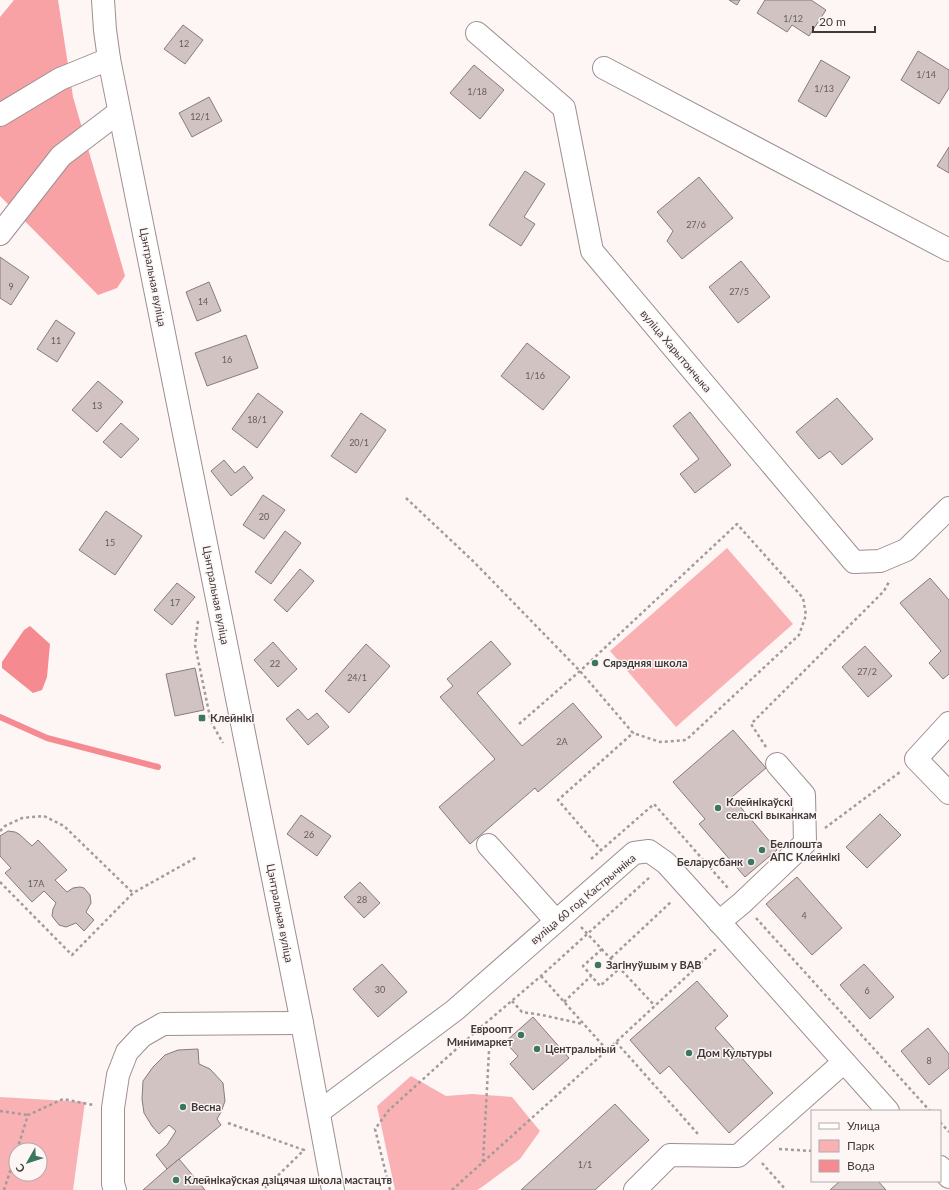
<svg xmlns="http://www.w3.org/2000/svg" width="949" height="1190" font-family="Lato,sans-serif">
<rect width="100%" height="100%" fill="#fef5f5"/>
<g fill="#f9b1b3" fill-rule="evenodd">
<path d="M727 548 793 624 676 727 610 651Z"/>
<path d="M411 1076 446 1096 472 1094 512 1097 540 1131 520 1159 482 1187 477 1190H395L377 1106Z"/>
<path d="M0 1097 85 1102 73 1190H0ZM16 1150H40V1174H16Z"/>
</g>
<path fill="#f8a2a5" d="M14 0H58L73 97 125 276 117 288 98 295 0 196V17Z"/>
<path fill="#f58b91" d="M30 626 50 644 47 677 42 690 33 693 2 668V662L24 630Z"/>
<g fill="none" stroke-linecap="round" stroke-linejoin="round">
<path stroke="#f58b91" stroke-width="6" d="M0 717 47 738 158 767"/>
</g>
<g fill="#d2c3c3" stroke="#887b7b">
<path d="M729 0H740L737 5Z"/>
<path d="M765 0H811L826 10 809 36 792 25 787 32 757 13Z"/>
<path d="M183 25 203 40 185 64 164 49Z"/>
<path d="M918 51 949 70V88L939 104 901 80Z"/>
<path d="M821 60 850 77 826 117 798 101Z"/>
<path d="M474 65 504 90 480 119 450 93Z"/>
<path d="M209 97 222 121 192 137 179 113Z"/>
<path d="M949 147V173L937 166Z"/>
<path d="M525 171 545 184 524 217 535 224 521 246 489 225Z"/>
<path d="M699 177 733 218 682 259 667 241 673 231 657 212Z"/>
<path d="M0 257 29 277 11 305 0 298Z"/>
<path d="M741 261 770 297 738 323 709 287Z"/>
<path d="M209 282 221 311 197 321 186 292Z"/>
<path d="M56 320 75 333 57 362 37 349Z"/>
<path d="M246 335 258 368 207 386 195 353Z"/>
<path d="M527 343 570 377 543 410 501 376Z"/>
<path d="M98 381 123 402 97 432 72 410Z"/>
<path d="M258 393 283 412 257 448 232 429Z"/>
<path d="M837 398 873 439 842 465 830 451 819 459 796 432Z"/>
<path d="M690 412 731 465 695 493 680 474 699 459 673 426Z"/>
<path d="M361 413 386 430 356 473 331 456Z"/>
<path d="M121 423 139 439 121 458 103 442Z"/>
<path d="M224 460 235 473 244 466 253 478 231 496 211 471Z"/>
<path d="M263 495 285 510 264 539 243 525Z"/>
<path d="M106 511 142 536 115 575 79 550Z"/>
<path d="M285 531 301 543 271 584 255 572Z"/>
<path d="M300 569 314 581 287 612 274 600Z"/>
<path d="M930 578 949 600V674L943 679 929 663 941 651 900 603Z"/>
<path d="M177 583 195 597 172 625 154 610Z"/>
<path d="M491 641 511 664 477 693 522 746 573 703 602 737 538 792 535 788 470 844 439 807 495 759 440 697 453 686 447 679Z"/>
<path d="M273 642 297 669 278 687 254 660Z"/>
<path d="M366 644 390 666 349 713 325 691Z"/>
<path d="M865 646 892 676 868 697 842 667Z"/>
<path d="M195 668 204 710 175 716 166 674Z"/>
<path d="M298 709 308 720 317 713 329 727 308 745 286 719Z"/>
<path d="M733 730 766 768 732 797 777 850 745 877 699 824 705 819 673 782Z"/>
<path d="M880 814 901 835 867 868 846 847Z"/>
<path d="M301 815 331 836 317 856 287 834Z"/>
<path d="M8 831 15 832 19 834 32 846 38 840 67 870 55 880 67 892 73 888 80 887 84 888 90 895 91 903 86 912 94 920 84 931 76 923 66 927 59 925 52 916 53 909 56 903 44 891 32 902 5 873 11 868 0 856V836Z"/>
<path d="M797 877 842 928 812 955 766 904Z"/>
<path d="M360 882 380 903 364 918 344 897Z"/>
<path d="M382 964 407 992 378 1017 353 989Z"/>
<path d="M864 964 894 997 870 1019 840 985Z"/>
<path d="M697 981 728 1016 715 1028 773 1093 729 1133 669 1066 660 1074 630 1040Z"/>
<path d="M533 1017 569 1058 533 1090 510 1064 518 1056 505 1042Z"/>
<path d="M928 1028 949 1054V1068L929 1085 901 1051Z"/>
<path d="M198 1049 199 1064 210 1069 223 1083 225 1101 221 1112 217 1119 221 1125 167 1169 156 1155 167 1145 176 1131 169 1125 159 1134 152 1126 144 1113 142 1099 143 1081 153 1067 165 1055 178 1050Z"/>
<path d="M615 1104 649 1140 595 1190H521Z"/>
<path d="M179 1159 205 1190H143L167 1169Z"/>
<path d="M840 1181H878L886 1190H830Z"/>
</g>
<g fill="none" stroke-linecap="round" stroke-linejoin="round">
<g stroke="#9d8f8f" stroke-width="24">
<g id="minor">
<path d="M103 0 105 30 109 59 302 1023 333 1190"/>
<path d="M477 33 564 108 592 251 854 562 880 561 906 550 949 508"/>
<path d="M604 68 949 250"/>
<path d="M0 115 60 79 109 59"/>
<path d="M0 234 61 156 119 112"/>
<path d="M949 723 916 759 949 793"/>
<path d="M488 845 556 921"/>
<path d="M719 922 742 903 805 843 804 795 777 764"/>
<path d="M319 1112 455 1010 634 853 649 851 666 863 731 935 888 1111"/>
<path d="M940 1167 949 1177"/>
<path d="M115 1190 113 1184V1108L118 1075 127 1052 142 1036 163 1024 302 1023"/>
<path d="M635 1190 670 1155 738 1156 844 1062"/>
</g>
</g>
<g stroke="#a29b9b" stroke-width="2.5" stroke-dasharray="3 3" stroke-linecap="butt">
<path d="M406 498 473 561 580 671 633 733 558 800 601 850"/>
<path d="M198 621 195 645 211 722 223 743"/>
<path d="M519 724 580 671 737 524 803 598 806 615 799 635 686 740 660 742 633 733"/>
<path d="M766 747 751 724 884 591 890 580"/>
<path d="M825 828 900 772"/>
<path d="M0 831 5 826 22 818 44 816 64 826 133 893"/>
<path d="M591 859 654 804 728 888"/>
<path d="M0 882 72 955 133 893 197 857"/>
<path d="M756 918 930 1111"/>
<path d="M581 927 655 1006"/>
<path d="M602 949 583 966 600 986 620 968"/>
<path d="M611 958 672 901"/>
<path d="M541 976 607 1050"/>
<path d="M512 1001 522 1012 542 1015 583 1024"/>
<path d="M564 1002 591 976"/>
<path d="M616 1042 698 1134"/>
<path d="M0 1111 28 1115"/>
<path d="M940 1122 949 1132"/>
<path d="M228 1123 304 1150 263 1190"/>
<path d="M779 1149 812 1151"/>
<path d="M17 1150 28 1115 63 1099 93 1105"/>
<path d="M483 1162 489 1051"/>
<path d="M762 1163 786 1190"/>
<path d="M4 1190 16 1153"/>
<path d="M390 1190 375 1129 389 1110 474 1033 541 976 650 877"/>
<path d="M452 1190 616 1042 716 949"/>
</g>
<use href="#minor" stroke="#fff" stroke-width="22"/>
</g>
<g fill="#3b7661" stroke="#fef5f5" stroke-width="1.5">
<circle cx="595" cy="663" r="4"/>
<rect x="198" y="714" width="8" height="8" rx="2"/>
<circle cx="718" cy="808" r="4"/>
<circle cx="762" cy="850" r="4"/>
<circle cx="751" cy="862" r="4"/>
<circle cx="598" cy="965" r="4"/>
<circle cx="521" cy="1035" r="4"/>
<circle cx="537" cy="1049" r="4"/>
<circle cx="689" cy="1053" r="4"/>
<circle cx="183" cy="1107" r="4"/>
<circle cx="176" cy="1180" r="4"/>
</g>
<g text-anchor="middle" stroke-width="3" stroke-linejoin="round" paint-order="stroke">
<g font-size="9" fill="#645c5c">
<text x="793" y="22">1/12</text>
<text x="184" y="47">12</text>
<text x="926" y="78">1/14</text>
<text x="824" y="92">1/13</text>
<text x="477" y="95">1/18</text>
<text x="200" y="120">12/1</text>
<text x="696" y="228">27/6</text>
<text x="11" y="290">9</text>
<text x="739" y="295">27/5</text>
<text x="203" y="305">14</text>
<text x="56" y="344">11</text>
<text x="227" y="363">16</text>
<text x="535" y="379">1/16</text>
<text x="97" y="409">13</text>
<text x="257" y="423">18/1</text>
<text x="359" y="446">20/1</text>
<text x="264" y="520">20</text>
<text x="110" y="546">15</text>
<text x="175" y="606">17</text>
<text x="275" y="667">22</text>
<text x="867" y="675">27/2</text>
<text x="357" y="681">24/1</text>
<text x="562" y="745">2А</text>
<text x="309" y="838">26</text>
<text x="36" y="887">17А</text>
<text x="362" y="903">28</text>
<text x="804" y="919">4</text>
<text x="380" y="993">30</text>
<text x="867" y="994">6</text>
<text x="929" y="1064">8</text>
<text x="585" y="1168">1/1</text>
</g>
<g font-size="11" fill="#3f3a3a" stroke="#fef5f5">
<text transform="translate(153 277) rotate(79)" y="4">Цэнтральная вуліца</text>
<text transform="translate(676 351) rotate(50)" y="4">вуліца Харытончыка</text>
<text transform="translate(216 595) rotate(79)" y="4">Цэнтральная вуліца</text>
<text transform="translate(583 899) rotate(-40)" y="4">вуліца 60 год Кастрычніка</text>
<text transform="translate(280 913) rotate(79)" y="4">Цэнтральная вуліца</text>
</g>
<g font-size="11" font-weight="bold" fill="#3f3a3a" stroke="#fef5f5" text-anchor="start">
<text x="603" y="667">Сярэдняя школа</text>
<text x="210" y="722">Клейнікі</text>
<text x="726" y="806">Клейнікаўскі<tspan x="726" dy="13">сельскі выканкам</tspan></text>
<text x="770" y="848">Белпошта<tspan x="770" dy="13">АПС Клейнікі</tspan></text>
<text x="743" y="866" text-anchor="end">Беларусбанк</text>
<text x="606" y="969">Загінуўшым у ВАВ</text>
<text x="513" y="1033" text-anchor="end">Евроопт<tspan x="513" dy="13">Минимаркет</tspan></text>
<text x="545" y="1053">Центральный</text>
<text x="697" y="1057">Дом Культуры</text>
<text x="191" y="1111">Весна</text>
<text x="184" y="1184">Клейнікаўская дзіцячая школа мастацтв</text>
</g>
</g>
<rect x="811" y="1110" width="130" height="72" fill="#fef5f5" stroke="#b2aaaa"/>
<rect x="819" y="1123" width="20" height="6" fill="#ffffff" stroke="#b2aaaa"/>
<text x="847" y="1130" font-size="12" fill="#3f3a3a">Улица</text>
<rect x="819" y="1140" width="20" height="12" fill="#f9b1b3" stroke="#b2aaaa"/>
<text x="847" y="1150" font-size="12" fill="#3f3a3a">Парк</text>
<rect x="819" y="1160" width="20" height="12" fill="#f58b91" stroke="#b2aaaa"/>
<text x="847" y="1170" font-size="12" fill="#3f3a3a">Вода</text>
<g transform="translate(28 1162) rotate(231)"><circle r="19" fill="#fef5f5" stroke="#b2aaaa"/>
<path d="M0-3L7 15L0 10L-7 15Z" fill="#3b7661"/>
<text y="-6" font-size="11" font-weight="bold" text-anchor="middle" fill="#3f3a3a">С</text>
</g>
<path d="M813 26v6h62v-6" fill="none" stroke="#3f3a3a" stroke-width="2"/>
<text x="819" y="26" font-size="12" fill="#3f3a3a" stroke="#fef5f5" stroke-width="3" paint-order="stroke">20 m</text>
</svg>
